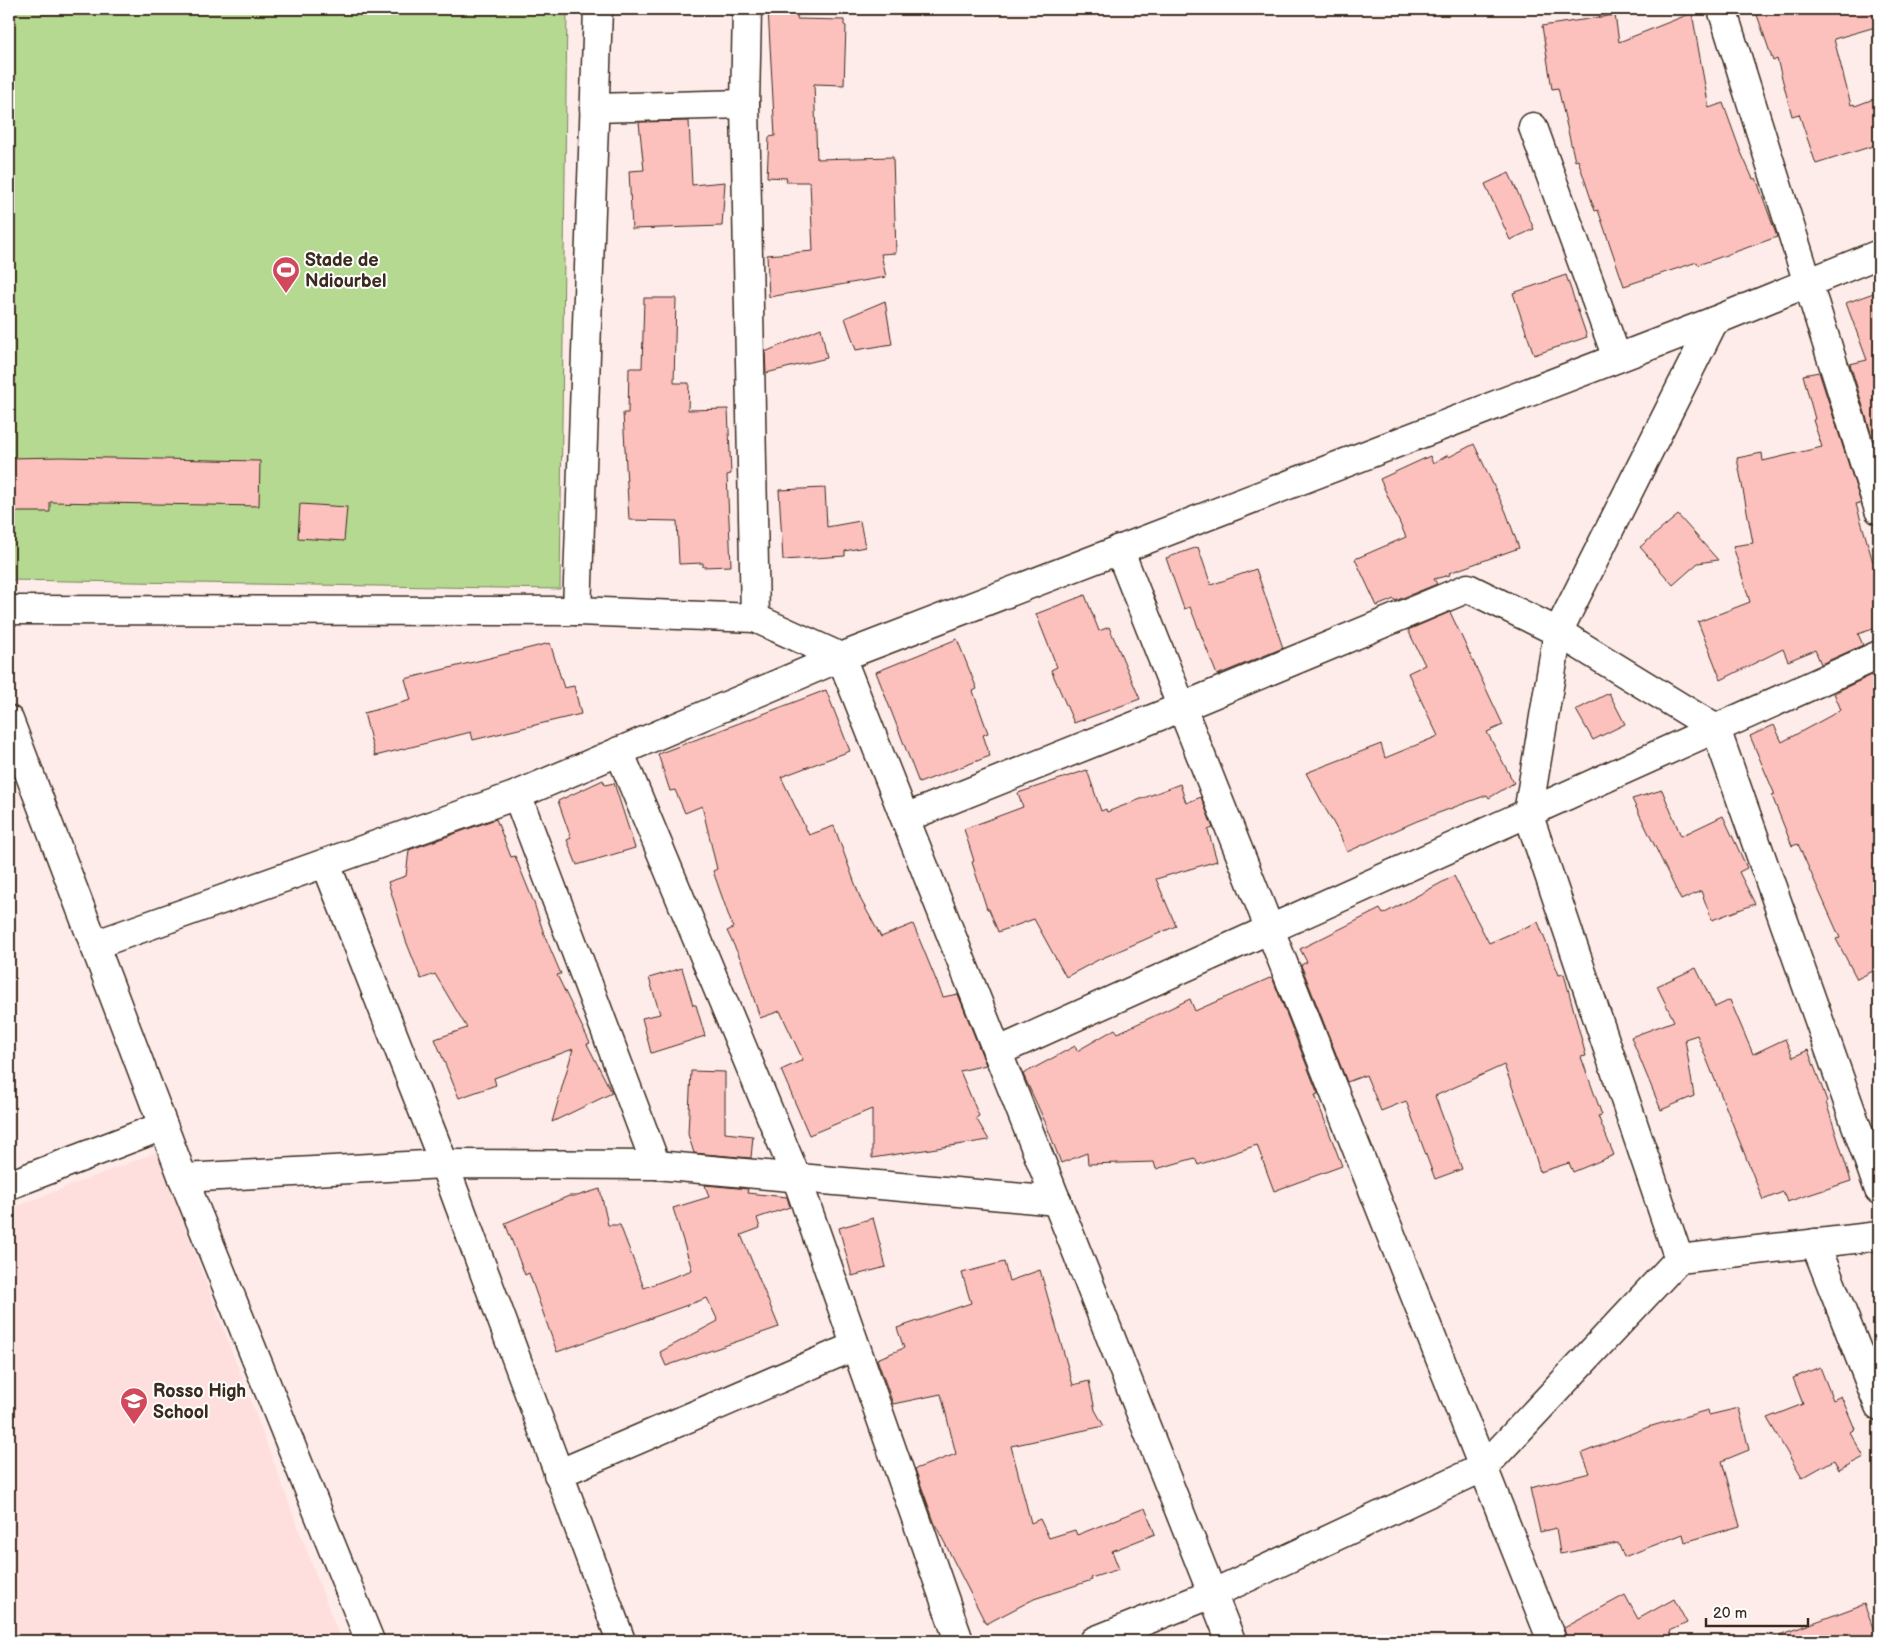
<svg xmlns="http://www.w3.org/2000/svg" width="1888" height="1650" font-family="'Balsamiq Sans',sans-serif">
<rect width="100%" height="100%" fill="#feeceb"/>
<filter id="ink" filterUnits="userSpaceOnUse"><feTurbulence type="fractalNoise" baseFrequency=".02" numOctaves="2"/><feDisplacementMap in="SourceGraphic" scale="10" xChannelSelector="R" yChannelSelector="G"/><feConvolveMatrix kernelMatrix="1 2 1 2 8 2 1 2 1" color-interpolation-filters="sRGB"/></filter>
<g filter="url(#ink)">
<path fill="#fedfdd" d="M157 1152 341 1641H9V1209Z"/>
<path fill="#b6d992" stroke="#788258" d="M9 9H567L560 589 9 580Z"/>
<g fill="#fdc1bd" stroke="#3b2a1e">
<path d="M768 9H798L797 19 844 20V25L846 26 844 85 814 84 817 159 893 157 896 253 881 254 886 277 769 297 767 255 813 251 810 182H786L787 178 767 177 769 137 775 136Z"/>
<path d="M1755 9H1879V26L1834 39 1851 105 1854 104 1855 106 1879 97V144L1816 164 1799 114 1792 116 1777 59 1773 61Z"/>
<path d="M1692 13 1709 108 1723 103 1740 150 1753 179 1756 178 1777 237 1698 265 1697 262 1624 286 1598 210 1595 211 1578 160 1575 161 1558 88 1552 89 1542 26 1615 15 1619 42Z"/>
<path d="M689 121 692 185 725 182 722 226 632 229 629 171 644 170 639 122Z"/>
<path d="M1509 173 1534 229 1510 240 1485 184Z"/>
<path d="M1566 275 1587 337 1534 355 1513 293Z"/>
<path d="M1879 291V459L1850 364 1867 360 1846 303Z"/>
<path d="M644 298H676L674 383H689L688 410 728 409 731 474 727 475 731 566 703 567V563L679 564 677 521 629 520 623 413H628L629 368H642Z"/>
<path d="M885 301 892 344 856 350 845 318Z"/>
<path d="M821 328 827 358 766 373 765 352Z"/>
<path d="M1819 372 1861 503 1856 504 1873 562 1879 560V627L1858 634 1863 645 1821 664 1815 650 1788 661 1783 649 1721 680 1698 622 1750 602 1733 546 1753 543 1737 458 1762 453 1763 461 1822 447 1813 420 1815 419 1803 375Z"/>
<path d="M1474 444 1506 512 1519 548 1449 573 1450 575 1434 579 1437 584 1395 601 1394 599 1377 606 1355 559 1406 537 1380 479 1430 456 1433 464 1448 455 1449 457Z"/>
<path d="M61 457 260 461 259 506 50 502V512H9V458Z"/>
<path d="M825 488 827 527 860 521 865 547 845 551V556L783 560 779 490Z"/>
<path d="M300 504 347 507 344 541 298 538Z"/>
<path d="M1678 515 1718 560 1698 563 1673 585 1640 547Z"/>
<path d="M1198 547 1211 585 1256 569 1283 648 1217 675 1190 607 1184 609 1166 558Z"/>
<path d="M1085 595 1099 631 1109 627 1140 699 1074 723 1051 670 1057 667 1036 614Z"/>
<path d="M1450 612 1503 725 1487 732 1514 783 1489 798 1487 795 1417 821 1347 852 1340 835 1306 773 1381 744 1385 758 1438 736 1408 673 1425 665 1408 630Z"/>
<path d="M957 639 977 689 973 691 988 733 983 735 990 756 919 783 876 672Z"/>
<path d="M550 643 564 688 574 686 581 714 473 740 471 732 375 756 364 713 411 700 405 679Z"/>
<path d="M1876 673 1879 680V968L1857 979 1836 939 1840 938 1798 844 1792 846 1772 796 1775 795 1750 736 1774 725 1782 742 1841 710 1834 693Z"/>
<path d="M826 690 850 751 781 777 809 835 834 826 861 900 881 937 913 924 943 997 958 994 986 1065 960 1071 979 1116 976 1118 989 1140 872 1158V1109L809 1135 781 1070 803 1060 780 1011 760 1018 742 962 727 931 733 928 713 871 717 869 702 806 685 813 675 790 670 791 658 754Z"/>
<path d="M1609 693 1625 724 1593 740 1576 710Z"/>
<path d="M1087 770 1101 811 1106 809 1107 812 1180 784 1186 803 1201 797 1213 828 1208 830 1217 861 1156 879 1176 926 1098 960 1066 977 1034 919 998 932 989 909H987L972 862 974 861 964 829 1023 807 1018 793Z"/>
<path d="M603 780 605 785 614 783 635 848 577 865 567 840 571 838 558 801Z"/>
<path d="M1662 790 1681 836 1723 816 1747 868 1739 872 1755 904 1712 920 1701 891 1681 900 1632 799Z"/>
<path d="M496 819 511 857 515 856 534 903 544 934 561 974 557 975 590 1043 587 1044 612 1093 552 1122 573 1049 494 1078 496 1085 459 1098 435 1039 467 1028 435 974 421 979 406 941 388 882 406 876 409 850Z"/>
<path d="M1454 876 1489 943 1538 922 1559 975 1564 974 1586 1056 1581 1057 1602 1115 1598 1116 1614 1155 1573 1172 1569 1163 1540 1172 1525 1121 1504 1065 1435 1096 1462 1169 1435 1179 1406 1101 1381 1111 1366 1075 1347 1082 1301 965 1307 962 1300 949 1380 909 1383 914Z"/>
<path d="M682 968 693 1005H696L705 1036 651 1053 642 1018 660 1014 649 978Z"/>
<path d="M1696 968 1715 1007 1730 1000 1753 1054 1785 1039 1793 1057 1808 1050 1827 1101 1826 1102 1851 1181 1787 1202 1783 1192 1763 1200 1697 1035 1685 1039 1694 1096 1661 1110 1631 1037 1674 1021 1657 986Z"/>
<path d="M1272 977 1318 1094 1315 1095 1342 1166 1274 1191 1257 1145 1198 1165 1195 1158 1156 1169 1154 1162 1088 1164 1087 1153 1061 1163 1046 1124 1023 1074 1075 1046 1077 1051 1115 1029 1118 1033 1190 999 1195 1011Z"/>
<path d="M691 1071 725 1072V1133L753 1136 751 1158 694 1153 688 1134Z"/>
<path d="M705 1185 748 1189 747 1193 787 1197 790 1207 757 1218 760 1228 741 1235 779 1327 666 1366 660 1352 718 1321 707 1298 557 1352 529 1273 525 1275 505 1223 569 1196H577L600 1189 608 1225H620L644 1288 692 1270 673 1208 709 1197Z"/>
<path d="M873 1218 886 1267 852 1276 839 1228Z"/>
<path d="M1004 1262 1009 1281 1040 1270 1073 1385 1089 1381 1095 1410 1104 1426 1011 1446 1031 1523 1040 1519 1049 1538 1075 1530 1077 1535 1145 1508 1155 1534 1112 1551 1119 1569 1091 1578 1092 1580 1034 1599 986 1624 935 1524 915 1469 956 1454 941 1394 893 1404 877 1359 904 1348 897 1328 971 1303 962 1273Z"/>
<path d="M1820 1367 1833 1400 1841 1396 1855 1429 1850 1432 1864 1457 1839 1470 1834 1460 1802 1478 1767 1418 1803 1404 1793 1378Z"/>
<path d="M1739 1408 1749 1450 1722 1461 1740 1526 1685 1542 1683 1534 1624 1557 1618 1543 1560 1554 1556 1528 1540 1532 1530 1488 1590 1473 1582 1453 1648 1427 1708 1410 1709 1415Z"/>
<path d="M1625 1595 1638 1619 1674 1599 1687 1623 1670 1631 1674 1641H1567L1564 1628Z"/>
<path d="M1864 1604 1878 1641H1773L1772 1638Z"/>
</g>
<g fill="none" stroke-linecap="round" stroke-linejoin="round">
<g stroke="#3b2a1e" stroke-width="31">
<g id="street">
<path d="M747 9 745 104 755 618"/>
<path d="M1722 9 1879 510"/>
<path d="M594 108 745 104"/>
<path d="M1533 127 1617 358"/>
<path d="M1119 549 1552 1641"/>
<path d="M9 610 577 611 755 618 841 657 1231 1641"/>
<path d="M577 611 598 9"/>
<path d="M9 720 183 1178 370 1641"/>
<path d="M619 751 797 1179 959 1641"/>
<path d="M517 795 656 1165"/>
<path d="M905 818 1182 707 1468 588 1558 632 1716 729 1879 1190"/>
<path d="M326 864 444 1164 621 1641"/>
<path d="M94 945 517 795 841 657 1714 321 1879 254"/>
<path d="M997 1052 1879 655"/>
<path d="M183 1178 444 1164 656 1165 1057 1201"/>
<path d="M9 1185 163 1126"/>
<path d="M1815 1243 1879 1406"/>
<path d="M1679 1259 1528 813 1558 632 1714 321"/>
<path d="M558 1474 855 1346"/>
<path d="M1094 1641 1212 1594 1484 1467 1679 1259 1879 1236"/>
</g>
</g>
<use href="#street" stroke="#fff" stroke-width="28"/>
</g>
</g>
<defs>
<g id="stadium-pin" transform="scale(1.4375)"><path d="M0 17L-7.5 6A9.5 9.5 0 1 1 7.5 6Z" fill="#d1495b" stroke="#fff"/><path d="M0-5a6.5 5 0 1 0 0 10a6.5 5 0 1 0 0-10ZM-3.5-1.8h7v3.6h-7Z" fill="#fff"/></g>
<g id="school-pin" transform="scale(1.4375)"><path d="M0 17L-7.5 6A9.5 9.5 0 1 1 7.5 6Z" fill="#d1495b" stroke="#fff"/><path d="M0-5L7-2L0 1L-7-2ZM-4 1L0 2.5L4 1V4Q0 6-4 4Z" fill="#fff"/></g>
</defs>
<g fill-rule="evenodd">
<use href="#stadium-pin" x="286" y="270"/>
<use href="#school-pin" x="134" y="1401"/>
</g>
<g text-anchor="middle" stroke-width="4" stroke-linejoin="round" paint-order="stroke">
<g font-size="18" font-weight="bold" fill="#3b2a1e" stroke="#fff" text-anchor="start">
<text x="305" y="266">Stade de<tspan x="305" dy="21">Ndiourbel</tspan></text>
<text x="153" y="1397">Rosso High<tspan x="153" dy="21">School</tspan></text>
</g>
</g>
<rect width="1888" height="1650" fill="none" stroke="#fff" stroke-width="30"/>
<rect x="15" y="15" width="1858" height="1620" fill="none" stroke="#3b2a1e" stroke-width="2" filter="url(#ink)"/>
<path d="M1706 1618v8h102v-8" fill="none" stroke="#3b2a1e" stroke-width="2.5"/>
<text x="1713" y="1618" font-size="15" fill="#3b2a1e" stroke="#ffffff" stroke-width="4" paint-order="stroke">20 m</text>
</svg>
